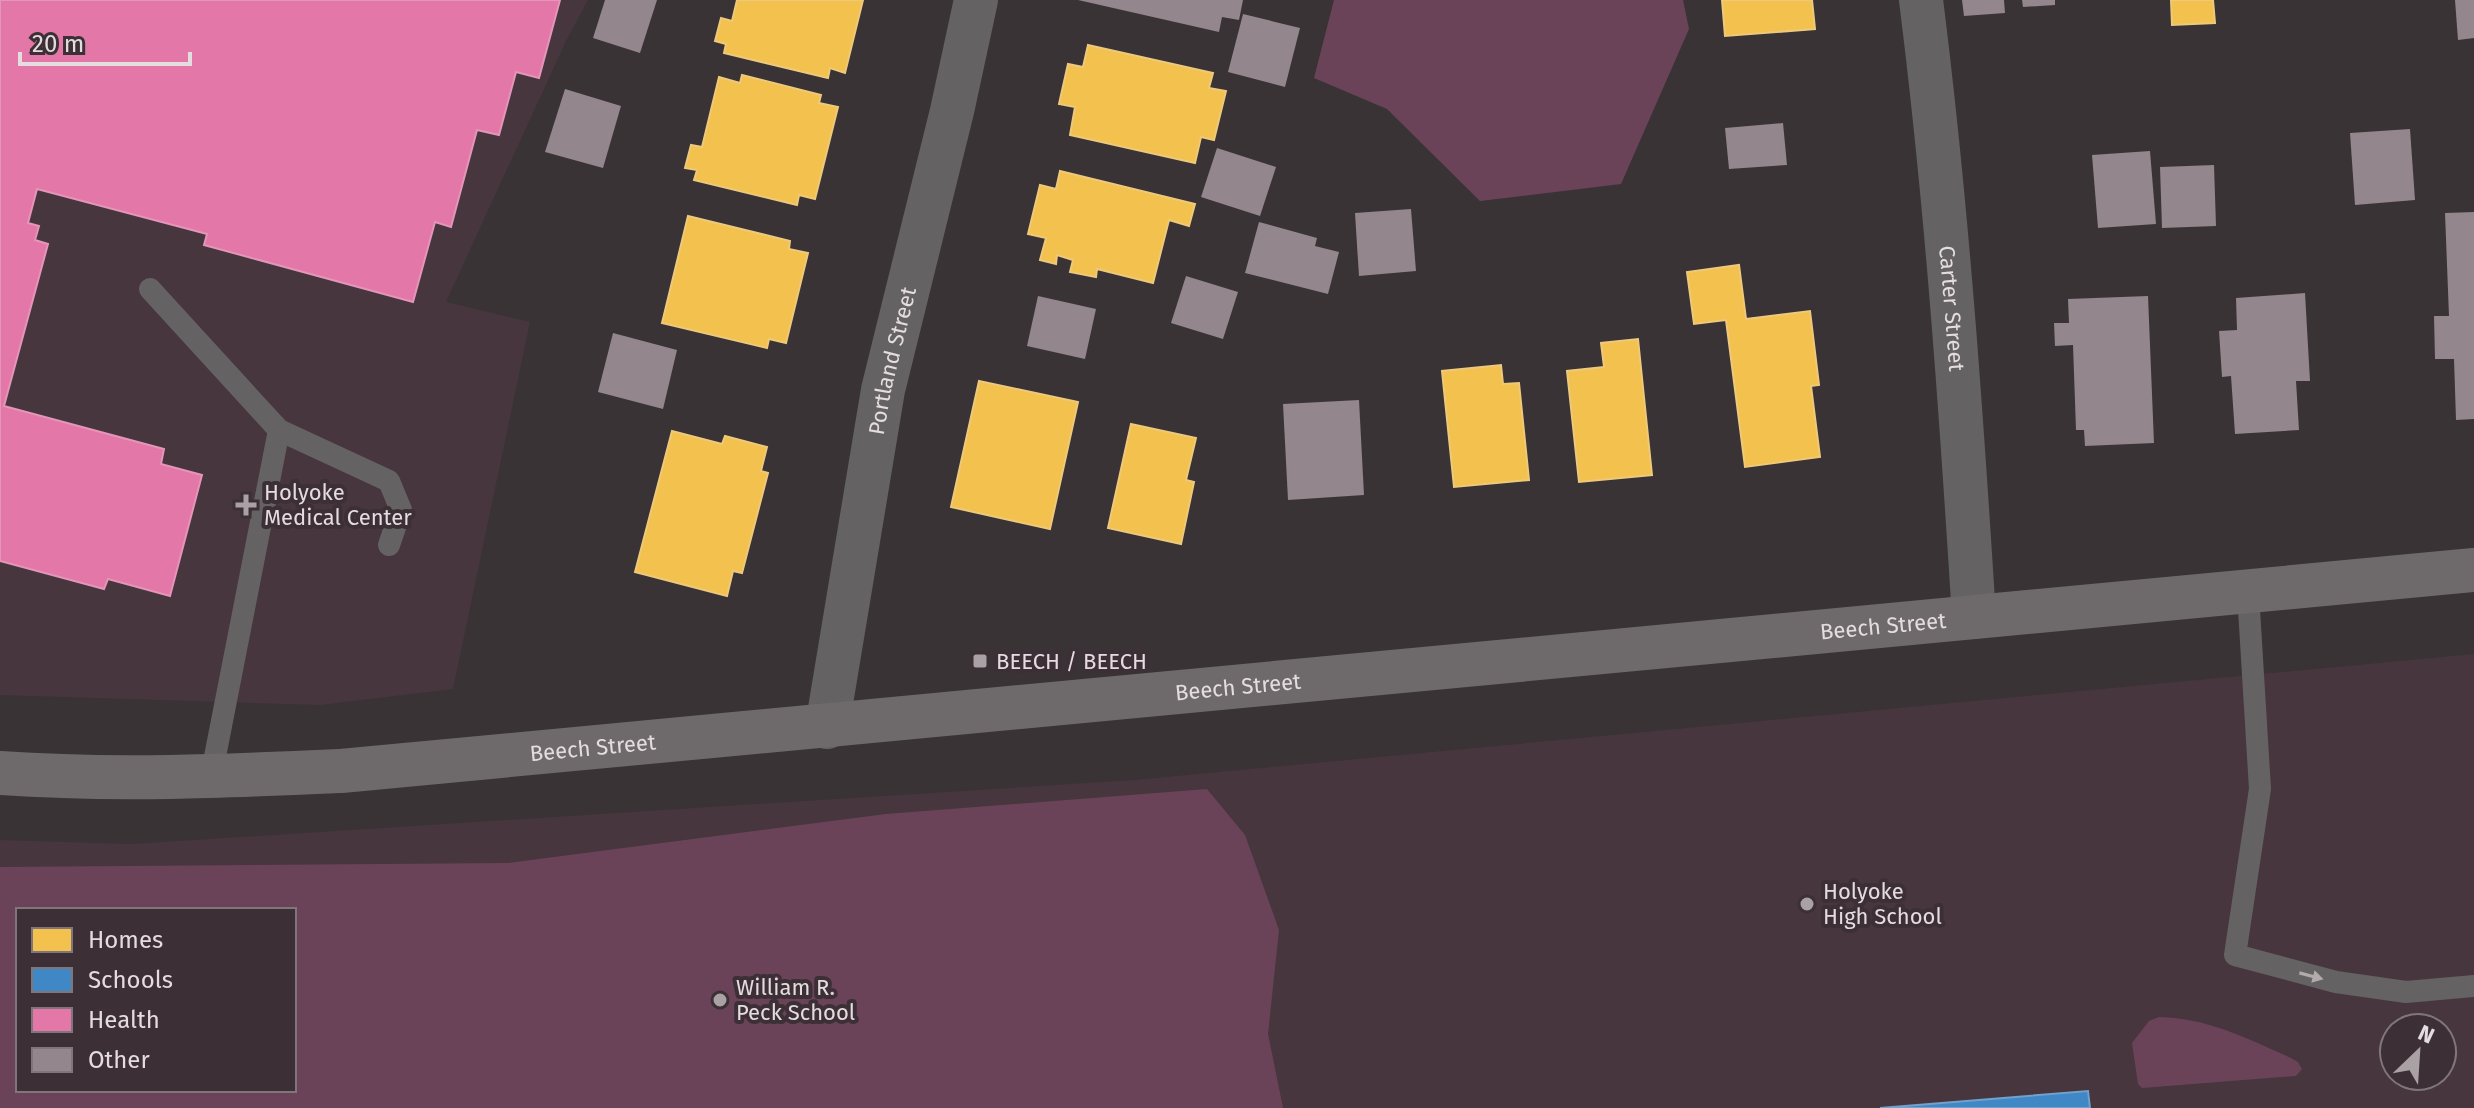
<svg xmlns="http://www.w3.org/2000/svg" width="2474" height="1108" font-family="'Fira Sans',sans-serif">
<rect width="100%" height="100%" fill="#393336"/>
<g fill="#47363e" fill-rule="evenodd">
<path d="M0 0H588L566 41 446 302 530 322 453 689 320 705 0 695Z"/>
<path d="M2474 654V1108H0V840L131 844 1134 780ZM18 910H294V1090H18ZM2394 1028H2442V1076H2394Z"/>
</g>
<g fill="#6b4359" fill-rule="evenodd">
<path d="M1334 0H1683L1689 29 1621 184 1480 201 1387 109 1314 78Z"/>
<path d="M1207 789 1245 835 1279 930 1268 1034 1283 1108H0V867L508 863 886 814ZM294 910V1090H18V910Z"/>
<path d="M2159 1017C2207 1018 2246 1038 2289 1057L2298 1062 2302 1069 2296 1076 2142 1088 2138 1084 2132 1043 2149 1021Z"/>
</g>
<g fill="#f2c14e" stroke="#eec97a" stroke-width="2">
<path d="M737 0H863L845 73 830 68 828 78 724 53 726 44 715 41 721 18 732 21Z"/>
<path d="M1722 0H1812L1815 29 1725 36Z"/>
<path d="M2171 0H2213L2215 23 2172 25Z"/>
<path d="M1088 45 1213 73 1209 88 1226 91 1214 140 1201 137 1195 163 1070 135 1075 107 1059 104 1068 64 1083 67Z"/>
<path d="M742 75 821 95 819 103 838 107 815 199 799 195 797 205 694 180 697 170 685 168 691 145 702 147 719 77 740 83Z"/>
<path d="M1060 171 1195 204 1189 226 1169 220 1153 283 1097 269 1096 277 1070 272 1073 260 1057 255 1056 264 1040 260 1046 238 1028 234 1040 185 1056 189Z"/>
<path d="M688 216 790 241 789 249 808 253 786 343 769 339 767 348 662 323Z"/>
<path d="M1739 265 1746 319 1810 311 1819 385 1811 386 1820 457 1745 467 1726 320 1694 324 1687 272Z"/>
<path d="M1638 339 1652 475 1579 482 1567 371 1604 367 1601 343Z"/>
<path d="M1501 365 1503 384 1519 383 1529 480 1454 487 1442 371Z"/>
<path d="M979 381 1078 402 1050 529 951 507Z"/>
<path d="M1131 424 1196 438 1186 480 1194 482 1181 544 1108 528Z"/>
<path d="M672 431 722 444 725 436 767 447 761 471 768 473 742 573 733 571 727 596 635 572Z"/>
</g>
<path fill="#3f88c5" stroke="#71a1cd" stroke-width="2" d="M2088 1091 2090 1108H1880Z"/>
<path fill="#e377a8" stroke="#e495b9" stroke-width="2" d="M0 0H560L539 78 516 72 499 135 477 130 451 227 435 222 413 302 204 245 207 234 37 189 28 223 39 226 35 240 48 244 4 406 164 449 161 464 202 475 170 596 108 579 104 589 0 561Z"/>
<g fill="#93868d">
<path d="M605 0H657L640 53 593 38Z"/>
<path d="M1078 0H1243L1239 20 1222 17 1219 32Z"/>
<path d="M1962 0H2004L2005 13 1964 16Z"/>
<path d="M2022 0H2055V5L2023 7Z"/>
<path d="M2455 0H2474V38L2458 40Z"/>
<path d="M1243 14 1300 28 1285 87 1228 72Z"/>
<path d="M565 89 621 106 603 168 545 152Z"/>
<path d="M1783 123 1787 165 1729 169 1725 128Z"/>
<path d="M2410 129 2415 200 2355 205 2350 133Z"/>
<path d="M1217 148 1276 167 1260 216 1201 197Z"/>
<path d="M2150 151 2156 224 2098 228 2092 155Z"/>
<path d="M2214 165 2216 226 2162 228 2160 167Z"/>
<path d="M1411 209 1416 271 1359 276 1355 213Z"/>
<path d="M2474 212V419L2456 420 2454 359H2435L2434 316H2449L2445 213Z"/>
<path d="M1259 222 1317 238 1315 246 1339 252 1328 294 1245 273Z"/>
<path d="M1186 276 1238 292 1223 339 1171 323Z"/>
<path d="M2305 293 2310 381H2296L2299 430 2235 434 2231 376 2222 377 2219 331 2237 330 2236 298Z"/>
<path d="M1038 296 1096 309 1085 359 1027 346Z"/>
<path d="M2148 296 2154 443 2085 446 2084 430H2076L2073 345 2055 346 2054 323H2069L2068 299Z"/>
<path d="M613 333 677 350 663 409 598 392Z"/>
<path d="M1359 400 1364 495 1288 500 1283 404Z"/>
</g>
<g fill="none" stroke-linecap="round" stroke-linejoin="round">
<g stroke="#646263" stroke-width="22">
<path d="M150 289 279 430 389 481 401 510 389 545"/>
<path d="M2248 593 2260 789 2235 955 2336 982 2406 992 2474 986"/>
<path d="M211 777 279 430"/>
</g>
<g stroke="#646263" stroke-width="44">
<path id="s1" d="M1921 0C1947 206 1961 410 1974 617"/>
<path id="s2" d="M827 727 883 390 952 111 976 0"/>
</g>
<path stroke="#6e6a6c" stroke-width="44" id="s3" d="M0 773C114 781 227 776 341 771L2474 570"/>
</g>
<defs><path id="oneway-solid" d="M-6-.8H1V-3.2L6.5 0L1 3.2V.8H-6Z" transform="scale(2)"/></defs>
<use fill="#b1abae" href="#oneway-solid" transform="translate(2311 976) rotate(15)"/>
<g fill="#a9a1a4" stroke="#3c3036" stroke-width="3">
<path d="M242 493h8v8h8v8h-8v8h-8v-8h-8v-8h8z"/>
<rect x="972" y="653" width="16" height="16" rx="4"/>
<circle cx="1807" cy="904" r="8"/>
<circle cx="720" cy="1000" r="8"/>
</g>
<g text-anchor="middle" stroke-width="8" stroke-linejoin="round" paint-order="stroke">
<g font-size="22" fill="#e5dce0" stroke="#3c3036">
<text dy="8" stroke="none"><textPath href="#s1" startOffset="310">Carter Street</textPath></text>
<text dy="8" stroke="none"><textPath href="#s2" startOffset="372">Portland Street</textPath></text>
<text dy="8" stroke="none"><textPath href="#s3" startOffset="1890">Beech Street</textPath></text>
<text dy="8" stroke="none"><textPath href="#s3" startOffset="1242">Beech Street</textPath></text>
<text dy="8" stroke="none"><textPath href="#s3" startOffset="594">Beech Street</textPath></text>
</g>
<g font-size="22" fill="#e5dce0" stroke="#3c3036" text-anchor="start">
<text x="264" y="500">Holyoke<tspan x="264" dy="25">Medical Center</tspan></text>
<text x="996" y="669">BEECH / BEECH</text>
<text x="1823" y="899">Holyoke<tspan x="1823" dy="25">High School</tspan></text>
<text x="736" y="995">William R.<tspan x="736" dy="25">Peck School</tspan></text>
</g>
</g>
<rect x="16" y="908" width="280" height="184" fill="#3c3036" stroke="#80757a" stroke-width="2"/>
<rect x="32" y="928" width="40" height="24" fill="#f2c14e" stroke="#80757a" stroke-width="2"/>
<text x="88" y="948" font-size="24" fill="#e5dce0">Homes</text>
<rect x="32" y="968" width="40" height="24" fill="#3f88c5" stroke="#80757a" stroke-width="2"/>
<text x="88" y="988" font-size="24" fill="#e5dce0">Schools</text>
<rect x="32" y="1008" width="40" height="24" fill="#e377a8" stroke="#80757a" stroke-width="2"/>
<text x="88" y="1028" font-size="24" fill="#e5dce0">Health</text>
<rect x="32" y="1048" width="40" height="24" fill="#93868d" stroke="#80757a" stroke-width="2"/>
<text x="88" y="1068" font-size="24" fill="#e5dce0">Other</text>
<g transform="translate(2418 1052) rotate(25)"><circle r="38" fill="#3c3036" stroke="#80757a" stroke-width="2"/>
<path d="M0-6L14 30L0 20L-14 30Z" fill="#a9a1a4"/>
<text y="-12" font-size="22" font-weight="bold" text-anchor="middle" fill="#e5dce0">N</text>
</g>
<path d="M20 52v12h170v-12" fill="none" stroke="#e5dce0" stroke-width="4"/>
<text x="32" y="52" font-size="24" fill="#e5dce0" stroke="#3c3036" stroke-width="6" paint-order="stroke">20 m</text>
</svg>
